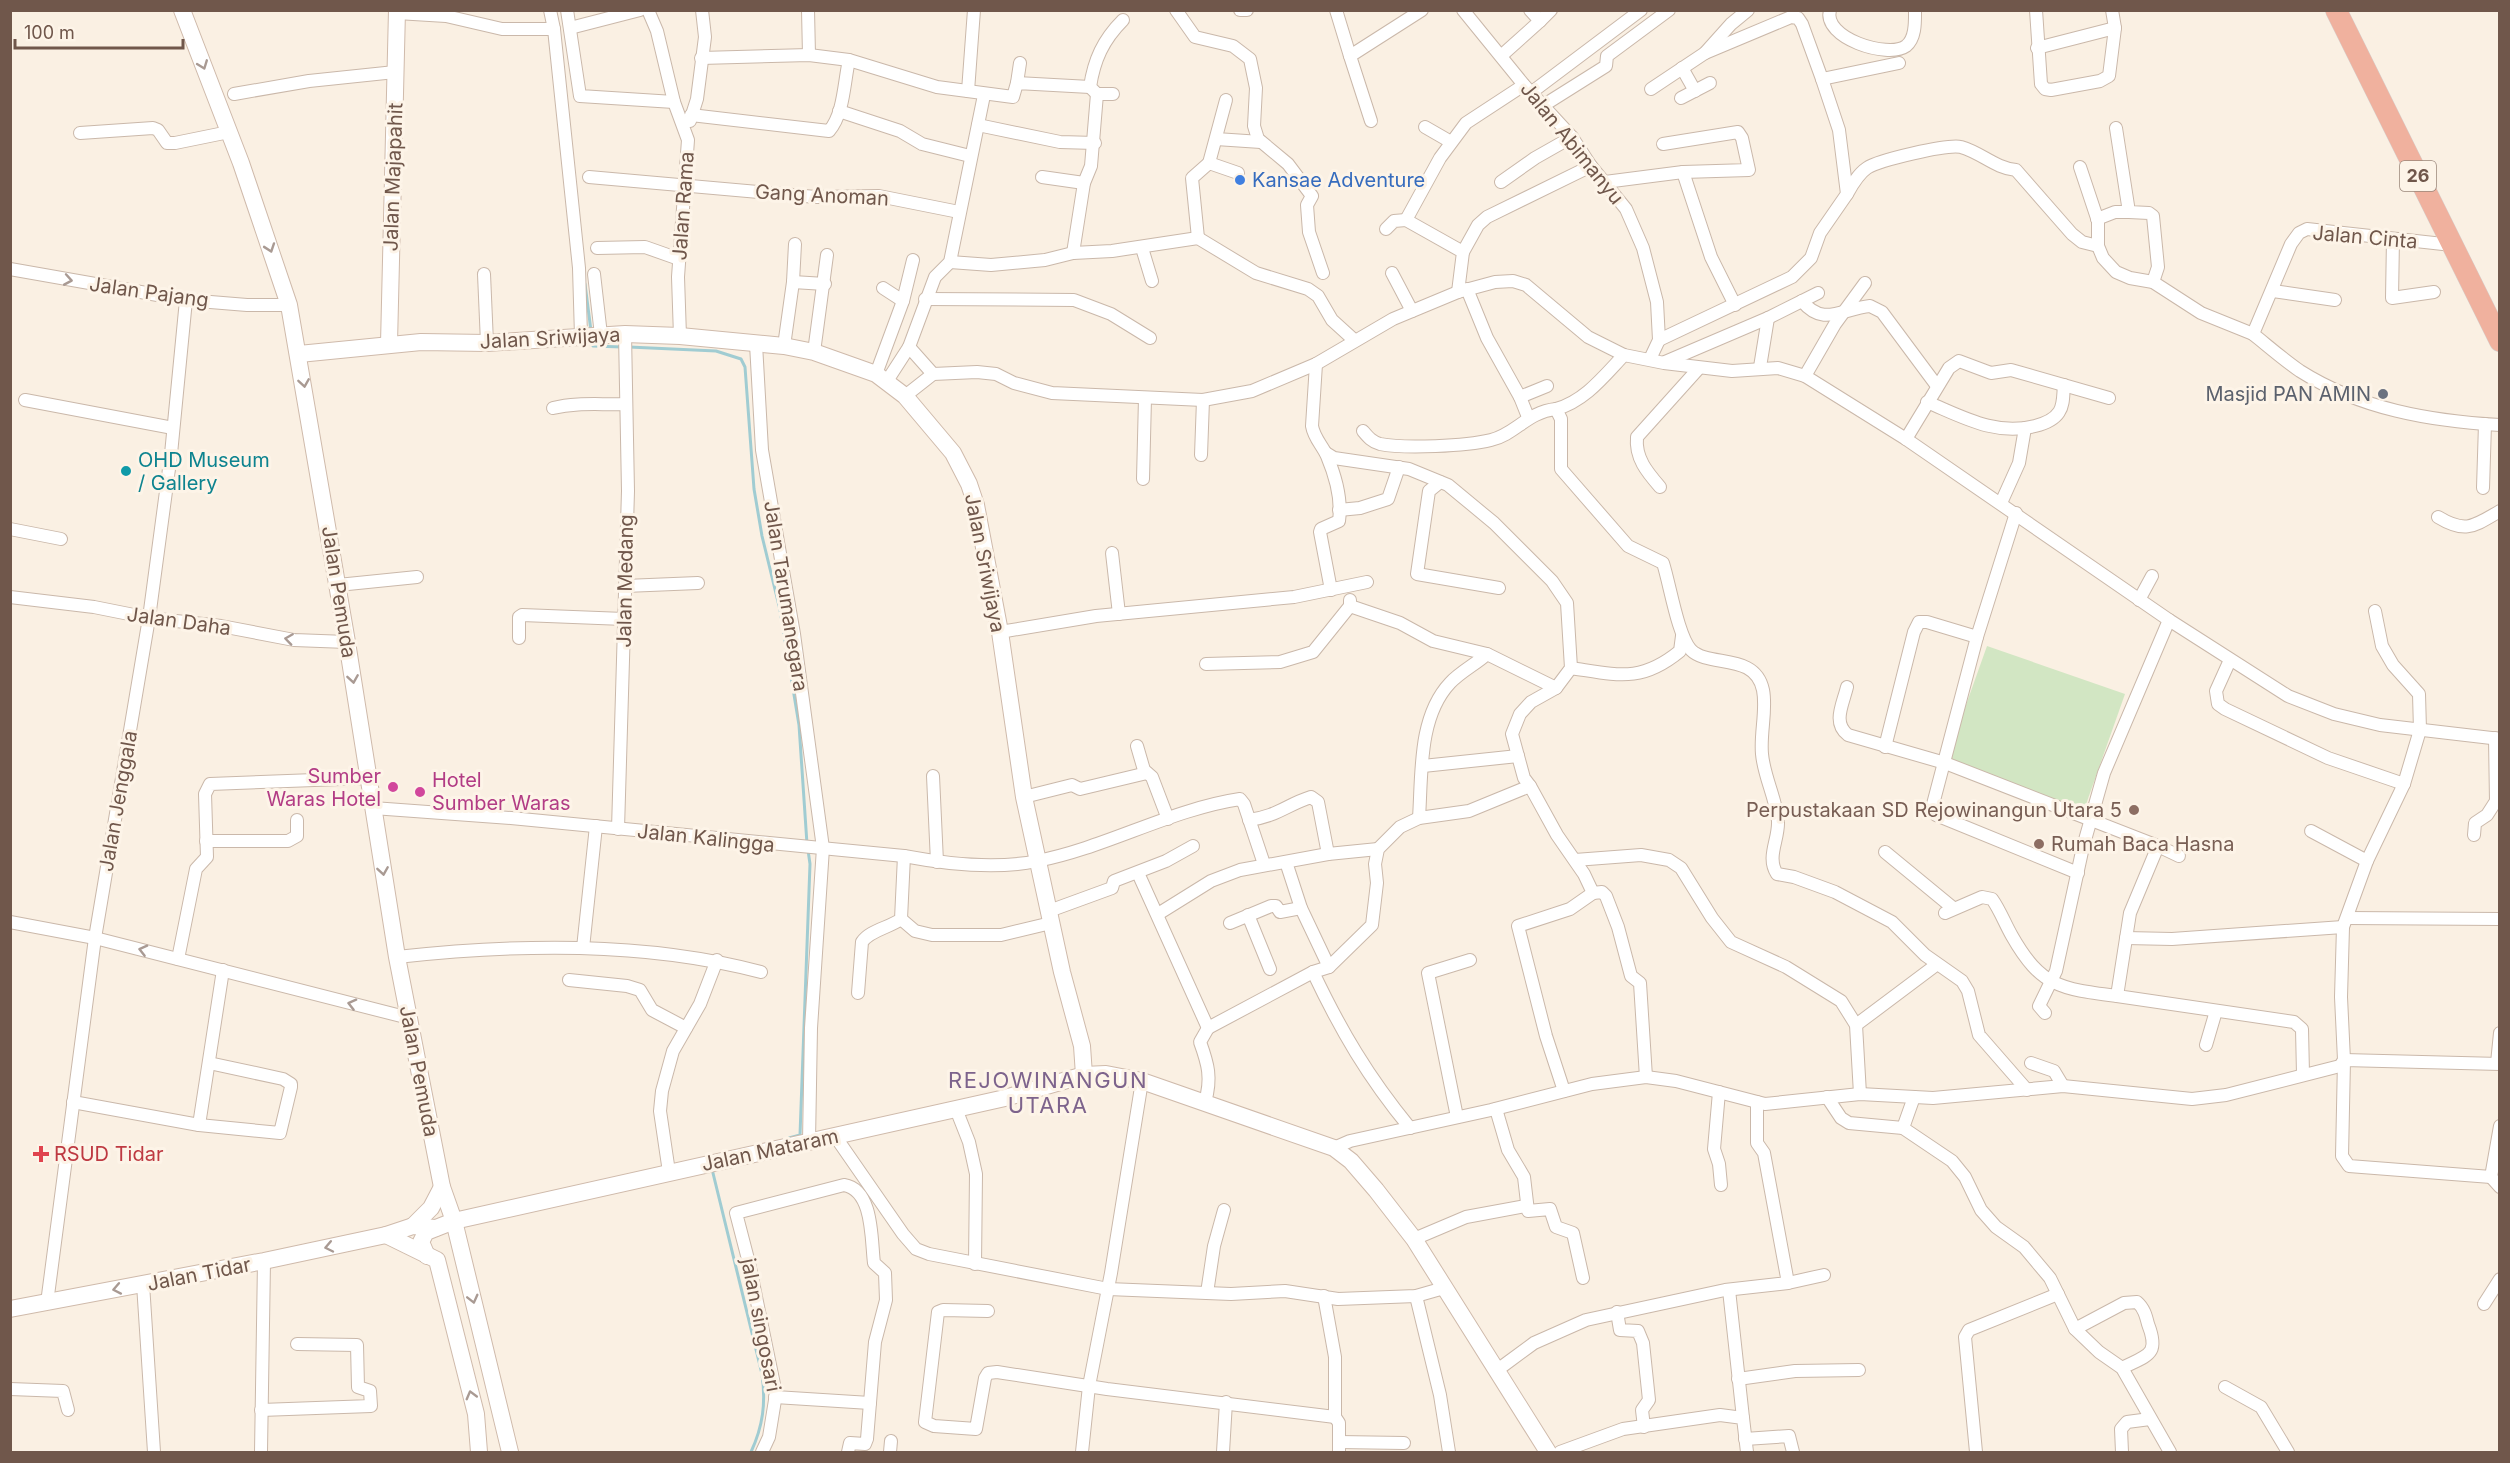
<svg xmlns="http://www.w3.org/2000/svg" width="2510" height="1463" font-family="Inter,sans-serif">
<rect width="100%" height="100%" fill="#faf0e3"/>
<path fill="#d2e6c3" d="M1987 646 2125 694 2084 810 1946 761Z"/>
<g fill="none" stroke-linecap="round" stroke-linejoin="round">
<g stroke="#a0ccd2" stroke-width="3">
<path d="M585 284 591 331"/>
<path d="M592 340 593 346 622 347"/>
<path d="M629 347 716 351 741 359 745 367 754 489 762 536 780 610 799 725 807 844"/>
<path d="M789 1138 800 1135 810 864 808 850"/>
<path d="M712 1169 762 1374C766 1403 763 1426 751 1452"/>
</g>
<g stroke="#cab8aa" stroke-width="14">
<g id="street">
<path d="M550 10 554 29 579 268 581 336"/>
<path d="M567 10 580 96 674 102"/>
<path d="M648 10 657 31 674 102 688 140 678 277 680 336"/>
<path d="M808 10 809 55"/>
<path d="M1176 10 1195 37 1233 46 1250 59 1256 88 1254 126 1258 139 1288 164 1312 196 1307 205 1309 232 1323 273"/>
<path d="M1240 10H1247"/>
<path d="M1336 10 1350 56"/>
<path d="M1463 10 1524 85 1572 137 1591 166 1626 209 1643 248 1657 302 1659 340 1650 359"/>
<path d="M1530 10 1540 21 1551 10"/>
<path d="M1830 10C1822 38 1888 59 1906 46 1916 38 1915 21 1915 10"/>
<path d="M2036 10 2041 84 2045 89 2051 90 2100 81 2109 76 2115 28 2112 10"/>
<path d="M397 13 446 16 502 29H554"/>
<path d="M570 28 640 10"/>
<path d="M2037 48 2115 28"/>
<path d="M1705 53 1791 17 1798 18 1802 24 1822 79 1899 63"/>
<path d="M1501 56 1540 21"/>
<path d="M701 58 809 55 849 60 937 87 1013 97 1017 83 1090 87"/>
<path d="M1682 68 1695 91"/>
<path d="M1017 83 1020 63"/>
<path d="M1651 89 1705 53 1731 24 1748 10"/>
<path d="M968 91 974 10"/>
<path d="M1532 92 1641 10"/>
<path d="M234 94 309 81 395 72"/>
<path d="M1113 94H1097L1090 87C1094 60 1103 40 1123 20"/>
<path d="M1681 98 1710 83"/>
<path d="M1544 105 1606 66 1607 56 1669 10"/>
<path d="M839 111 900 131 922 144 970 156"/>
<path d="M691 115 829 131C844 114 844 82 849 60"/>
<path d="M690 121 697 99 705 37 702 10"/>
<path d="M1371 121 1350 56 1422 10"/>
<path d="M978 125 1060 142 1095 143"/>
<path d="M1425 127 1451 142"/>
<path d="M2116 128 2129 212 2149 213 2153 216 2158 267 2153 282"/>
<path d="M80 133 153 128 158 130 167 143H175L229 132"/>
<path d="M1216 139 1261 142"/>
<path d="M1209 163 1226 100"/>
<path d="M2080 167 2098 221V246L2103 258 2116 272 2130 278 2153 282 2201 313 2253 334"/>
<path d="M1683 172 1711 257 1735 305"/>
<path d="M589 177 816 197 879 196 959 212"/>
<path d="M1042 177 1084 183"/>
<path d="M1501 182 1535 158 1572 137"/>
<path d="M1605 182 1683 172 1749 170 1742 138 1738 132 1663 144"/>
<path d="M1847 194C1852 185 1858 174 1867 168 1879 160 1947 144 1961 147 1982 153 1995 168 2016 170L2072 234 2082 242 2098 246"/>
<path d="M2097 219 2115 212H2129"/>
<path d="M1406 220 1440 158 1466 123 1524 85"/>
<path d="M1386 229 1394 221 1406 220 1463 252 1458 292"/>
<path d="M1198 238 1192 178 1209 163 1238 173"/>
<path d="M2393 239 2392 298 2434 292"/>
<path d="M2452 245 2307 229 2299 233 2291 244 2253 334C2268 346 2284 360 2300 371 2360 409 2430 421 2500 425"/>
<path d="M597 248 645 247 679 259"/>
<path d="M1142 248 1152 281"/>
<path d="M1463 252 1478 225 1487 217 1591 166"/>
<path d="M1073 253 1084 183 1091 166 1097 94"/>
<path d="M950 262 991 265 1045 260 1073 253 1112 251 1198 238 1256 273 1308 289 1318 296 1332 320 1354 340"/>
<path d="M10 269 186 300 247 305H289"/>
<path d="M1392 273 1412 311"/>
<path d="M484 274 487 343"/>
<path d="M594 274 601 335"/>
<path d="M793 282 825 284"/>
<path d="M883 288 903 301"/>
<path d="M1467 289 1487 338 1520 397 1528 417"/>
<path d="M2273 291 2335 300"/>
<path d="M925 299 1074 300 1111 314 1150 338"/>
<path d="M1802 301C1823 327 1841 309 1870 306L1882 312 1937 386"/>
<path d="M1659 340 1792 277 1811 258 1820 233 1847 194 1839 130 1822 79"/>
<path d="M756 344 762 450 794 634 823 848 811 1028 809 1141"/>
<path d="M784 346 793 282 795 244"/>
<path d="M814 352 827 255"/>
<path d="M1665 362 1768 318 1818 293"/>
<path d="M1316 364 1312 426C1314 438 1322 445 1327 456 1335 475 1342 500 1339 521L1321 529 1320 532 1331 590"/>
<path d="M1760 367 1768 318"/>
<path d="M876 374 903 301 913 260"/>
<path d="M933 374 909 347 935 277 950 262 984 95"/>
<path d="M1805 376 1835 324 1865 283"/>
<path d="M887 381 909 347"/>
<path d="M905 396 933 374 977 372 996 374 1014 383 1052 393 1203 400 1252 391 1316 364 1393 319 1458 292 1495 282 1513 281 1526 285 1588 337 1624 355 1664 363 1732 371 1778 368 1805 376 1906 439 2169 620 2288 696 2334 714 2380 725 2500 739"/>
<path d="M1520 397 1547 386"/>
<path d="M25 400 173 428"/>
<path d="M1927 402C1963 417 1995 436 2035 426 2043 424 2054 420 2059 412 2064 405 2063 394 2064 385"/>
<path d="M553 408C577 402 601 405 625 404"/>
<path d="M1556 409C1585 401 1604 376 1624 355"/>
<path d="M1363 431C1368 437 1372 442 1380 444 1405 449 1466 446 1491 440 1516 434 1527 412 1556 409L1561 419V469L1628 546 1663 563C1670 585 1678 636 1691 650 1709 668 1755 652 1763 690 1767 710 1760 733 1762 754 1764 777 1776 798 1778 821 1779 840 1766 857 1777 874L1794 877 1835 892 1892 922 1925 955 1962 981 1968 991 1979 1035 2027 1090"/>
<path d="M1906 439 1949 368 1959 361 1991 373 2011 370 2109 398"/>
<path d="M1326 453 1334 458 1409 469 1448 485 1494 523 1552 581 1567 603 1571 668 1556 688 1531 702 1520 714 1512 734 1524 778 1530 786"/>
<path d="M1201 455 1203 400"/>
<path d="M1143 479 1145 398"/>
<path d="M1440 482 1429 491 1417 574 1499 588"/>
<path d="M1660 487C1647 472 1635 458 1637 437L1699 368"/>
<path d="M2483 488 2485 424"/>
<path d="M2001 503 2019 463 2025 428"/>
<path d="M1339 510 1360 508 1388 499 1399 467"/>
<path d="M2016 513 1977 637 1932 808 1936 815 2078 873"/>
<path d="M2438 517C2466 534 2474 526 2500 511"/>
<path d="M10 529 61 539"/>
<path d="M1112 553 1119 614"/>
<path d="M338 585 417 577"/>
<path d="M625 586 698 583"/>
<path d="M10 597 94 607 149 618 221 626 294 640 347 642"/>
<path d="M1350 600V606L1400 623 1433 641 1487 654"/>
<path d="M2139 600 2152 576"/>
<path d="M1000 632 1096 616 1294 597 1367 582"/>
<path d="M519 638V617L522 615 624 619"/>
<path d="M2230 660 2216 691 2218 704 2225 709 2328 758 2404 784"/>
<path d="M1206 664 1280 662 1313 652 1350 606"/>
<path d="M1571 668C1618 675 1641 683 1680 651L1682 636"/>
<path d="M1847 687C1843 704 1832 723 1848 735L1945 763 2158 846 2130 913 2117 996 2294 1022 2302 1029 2303 1074"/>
<path d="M1137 746 1144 770 1152 777 1168 819"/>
<path d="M1885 747 1914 632 1919 622H1927L1977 637"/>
<path d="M1423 766 1518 756"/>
<path d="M933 776 937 862"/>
<path d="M1024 797 1072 785 1080 789 1147 773"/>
<path d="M373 808 511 818 904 856C946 864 994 870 1037 861 1105 848 1172 809 1240 799L1244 804 1264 864"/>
<path d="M1419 818C1422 774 1418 717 1450 683 1460 672 1476 664 1487 654L1556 688"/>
<path d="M1249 820C1278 816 1286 805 1311 797L1318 802 1328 854"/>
<path d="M618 829 628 491 625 334"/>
<path d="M2311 831 2367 861"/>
<path d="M2474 835 2475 823 2487 815 2496 801 2495 738"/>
<path d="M206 841H288L297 836V820"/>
<path d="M2158 846 2179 856"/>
<path d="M1885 852 1953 908"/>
<path d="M1575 860 1641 855 1669 860 1681 868 1712 918 1731 942 1786 967 1841 1001 1856 1025 1860 1094"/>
<path d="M1286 862 1301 908 1329 967"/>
<path d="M1138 873 1208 1028 1313 972 1329 967 1372 925 1377 883 1375 864 1378 849 1400 827 1419 818 1469 811 1530 786 1557 835 1584 874 1593 893 1570 909 1518 926 1546 1036 1564 1091"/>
<path d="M1593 893 1602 892 1606 896 1618 927 1631 976 1640 983 1646 1077"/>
<path d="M1049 911 1112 888 1114 881 1166 861 1193 846"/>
<path d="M1945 913 1982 897 1992 899C2000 910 2005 924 2012 936 2041 987 2061 989 2117 996"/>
<path d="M1158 914 1211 881 1240 870 1328 854 1378 849"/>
<path d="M1248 915 1270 969"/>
<path d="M2347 918 2500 919"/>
<path d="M901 919 915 931 932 935H1001L1051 923"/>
<path d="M10 922 95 938 409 1018"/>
<path d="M1230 923 1271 906H1276L1280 912 1301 908"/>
<path d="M2126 938 2172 939 2343 927"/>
<path d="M583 948 596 826"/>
<path d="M397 957C517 944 643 941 761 972"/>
<path d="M178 959 196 869 207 857 205 794 210 784 368 778"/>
<path d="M1313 972C1341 1031 1368 1077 1410 1128"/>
<path d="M569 980 627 986 640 990 652 1010 686 1028"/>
<path d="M858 993 862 942C870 930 889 928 901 919L904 856"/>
<path d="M2045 1013 2039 1006 2056 971 2083 847 2104 773 2169 620"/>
<path d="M1856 1025 1936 965"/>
<path d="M2206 1045 2216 1011"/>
<path d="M2031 1063 2054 1071 2063 1086"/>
<path d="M2497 1063 2500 1033"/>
<path d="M1719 1092 1714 1149 1719 1164 1721 1185"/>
<path d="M1827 1097 1841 1118 1849 1123 1903 1128"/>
<path d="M1914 1097 1903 1128 1952 1161 1965 1177 1981 1210 1996 1227 2024 1247 2050 1278 2075 1329 2099 1352 2122 1368 2170 1452"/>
<path d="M73 1102 199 1125 223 970"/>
<path d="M1205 1102C1212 1078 1208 1064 1200 1042L1208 1028"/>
<path d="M956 1109 969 1142 976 1174 975 1264"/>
<path d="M1496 1109 1508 1150 1524 1177 1528 1211 1550 1209 1556 1227 1573 1233 1583 1278"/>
<path d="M1457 1117 1428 973 1470 960"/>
<path d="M199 1125 280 1133 291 1087V1084L283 1079 209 1063"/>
<path d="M2500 1126 2491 1177 2500 1187"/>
<path d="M835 1136 903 1234 916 1249 929 1254 1108 1289 1231 1294 1285 1291 1338 1299 1416 1296 1444 1288"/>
<path d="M1334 1148 1350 1141 1491 1110 1592 1084 1646 1077 1676 1081 1765 1104 1860 1094 1933 1098 2063 1086 2192 1099 2226 1095 2340 1066 2344 1060 2341 997 2343 927 2367 861 2404 784 2420 730 2419 694 2393 665 2382 646 2375 611"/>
<path d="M669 1172 660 1111 662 1091 673 1051 700 1004 717 960"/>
<path d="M2491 1177 2349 1166 2342 1156 2344 1060 2500 1064"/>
<path d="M1414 1239 1466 1217 1526 1206"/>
<path d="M1788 1283 1824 1275"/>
<path d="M143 1284 154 1452"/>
<path d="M1729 1290 1743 1418"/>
<path d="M1207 1293 1214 1246 1224 1210"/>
<path d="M1324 1296 1335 1357V1417L1339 1423V1452"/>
<path d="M1416 1296 1440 1395 1449 1452"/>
<path d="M47 1303 95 938 149 618 171 454 186 300"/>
<path d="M2484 1304 2500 1279"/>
<path d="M988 1311 943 1310 938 1312 925 1422 934 1426 976 1429 985 1378 988 1373 997 1372 1107 1389 1335 1417"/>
<path d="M1617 1312 1620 1330 1638 1331 1643 1343 1649 1400 1642 1410 1644 1427"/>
<path d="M2075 1329 2124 1303 2137 1302C2144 1308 2146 1316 2148 1324 2160 1355 2148 1355 2122 1368"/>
<path d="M1496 1371 1534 1343 1586 1320 1725 1290 1788 1283 1764 1153 1757 1143V1102"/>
<path d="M1738 1379 1795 1371 1859 1370"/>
<path d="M2225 1387 2261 1407 2288 1452"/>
<path d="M10 1389 63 1391 68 1410"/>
<path d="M775 1397 870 1403"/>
<path d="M261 1410 371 1406 370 1391 358 1387 357 1345 297 1344"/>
<path d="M1745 1439 1789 1436 1793 1452"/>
<path d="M1339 1442 1404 1443"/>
<path d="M261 1452 264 1261"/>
<path d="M762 1452 769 1437 776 1394 749 1263 736 1213 844 1185C874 1190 871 1241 874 1263L885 1273 886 1300 875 1342 867 1439 865 1444 850 1443 848 1452"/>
<path d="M890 1452 891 1441"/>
<path d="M1082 1452 1089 1386 1111 1273 1142 1081"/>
<path d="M1223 1452 1226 1402"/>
<path d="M1560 1452 1623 1429 1720 1415 1743 1418 1747 1452"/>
<path d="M1976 1452 1965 1337 1969 1330 2058 1294"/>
<path d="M2122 1452 2121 1429 2127 1422 2150 1419"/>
</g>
</g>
<g stroke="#cfbaab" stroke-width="18">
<g id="secondary">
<path d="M182 10 241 163 289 305 347 642 397 957 442 1187 454 1221 510 1452"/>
<path d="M389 344 397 10"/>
<path d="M299 354 421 342 487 343 625 334 680 336 784 346 814 352 876 374 905 396 953 453 969 484 976 505 1000 632 1024 797 1062 972 1082 1046 1084 1075"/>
<path d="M413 1226 431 1208 442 1187"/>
<path d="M386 1235 437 1260 476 1414 479 1452"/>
<path d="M427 1256 421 1242 426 1232 454 1221 1005 1098 1084 1075 1106 1074 1142 1081 1334 1148 1351 1161 1376 1190 1414 1239 1548 1452"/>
<path d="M10 1309 264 1261 386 1235 413 1226 435 1228"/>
</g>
</g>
<g stroke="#d7d0cd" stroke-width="22">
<path id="highway" d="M2336 10 2500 341"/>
</g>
<use href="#street" stroke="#fff" stroke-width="12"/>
<use href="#secondary" stroke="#fff" stroke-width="16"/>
<use href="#highway" stroke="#f0b19e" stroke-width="21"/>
</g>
<defs><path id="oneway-chevron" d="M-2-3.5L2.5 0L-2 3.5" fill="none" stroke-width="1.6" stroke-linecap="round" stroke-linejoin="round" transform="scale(1.5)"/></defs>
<g stroke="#a99a93">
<use href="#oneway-chevron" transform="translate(203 65) rotate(69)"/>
<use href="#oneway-chevron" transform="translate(270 248) rotate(71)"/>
<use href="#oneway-chevron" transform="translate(68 280) rotate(10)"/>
<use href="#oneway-chevron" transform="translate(304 383) rotate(81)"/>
<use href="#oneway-chevron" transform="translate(289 639) rotate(-172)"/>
<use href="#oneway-chevron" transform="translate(353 679) rotate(81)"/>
<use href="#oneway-chevron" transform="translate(383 871) rotate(81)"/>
<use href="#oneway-chevron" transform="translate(143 950) rotate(-166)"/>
<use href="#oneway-chevron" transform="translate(352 1004) rotate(-166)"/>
<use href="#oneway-chevron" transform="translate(329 1247) rotate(168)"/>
<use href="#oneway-chevron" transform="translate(117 1289) rotate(169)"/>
<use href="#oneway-chevron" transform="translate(473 1299) rotate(76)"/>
<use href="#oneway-chevron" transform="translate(471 1395) rotate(-105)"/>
</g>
<circle fill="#3f7fe0" stroke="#fdf4e8" stroke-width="2" cx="1240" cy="180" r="6"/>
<circle fill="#6b7280" stroke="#fdf4e8" stroke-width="2" cx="2383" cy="394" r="6"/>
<circle fill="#0f9aa8" stroke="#fdf4e8" stroke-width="2" cx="126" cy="471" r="6"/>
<g fill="#d1479c" stroke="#fdf4e8" stroke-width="2">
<circle cx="393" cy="787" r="6"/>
<circle cx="420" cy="792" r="6"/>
</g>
<g fill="#8d6e63" stroke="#fdf4e8" stroke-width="2">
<circle cx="2134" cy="810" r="6"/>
<circle cx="2039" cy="844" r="6"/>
</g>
<path fill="#e0444e" stroke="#fdf4e8" stroke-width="2" d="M38 1145h6v6h6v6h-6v6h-6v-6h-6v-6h6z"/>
<g text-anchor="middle" stroke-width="6" stroke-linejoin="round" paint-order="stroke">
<rect fill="#fdf4e8" stroke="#9a867a" stroke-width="1.5" x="2400" y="161" width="36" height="30" rx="4.5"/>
<g font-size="18" font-weight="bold" fill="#70574b">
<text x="2418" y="182">26</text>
</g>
<g font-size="20" fill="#70574b" stroke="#fdf4e8">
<text transform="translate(1572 143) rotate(51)" y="7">Jalan Abimanyu</text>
<text transform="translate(393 177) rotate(-88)" y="7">Jalan Majapahit</text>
<text transform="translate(822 195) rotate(3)" y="7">Gang Anoman</text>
<text transform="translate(683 206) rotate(-86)" y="7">Jalan Rama</text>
<text transform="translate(2365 237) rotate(5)" y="7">Jalan Cinta</text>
<text transform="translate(149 292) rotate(8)" y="7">Jalan Pajang</text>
<text transform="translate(550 338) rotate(-3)" y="7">Jalan Sriwijaya</text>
<text transform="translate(985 563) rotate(79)" y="7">Jalan Sriwijaya</text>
<text transform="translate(625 581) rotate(-89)" y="7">Jalan Medang</text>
<text transform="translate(339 592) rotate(81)" y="7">Jalan Pemuda</text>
<text transform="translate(786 596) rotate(81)" y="7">Jalan Tarumanegara</text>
<text transform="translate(179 621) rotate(8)" y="7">Jalan Daha</text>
<text transform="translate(118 801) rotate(-80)" y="7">Jalan Jenggala</text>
<text transform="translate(706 838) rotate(6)" y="7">Jalan Kalingga</text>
<text transform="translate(419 1071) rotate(79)" y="7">Jalan Pemuda</text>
<text transform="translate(770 1150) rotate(-12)" y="7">Jalan Mataram</text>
<text transform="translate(199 1274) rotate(-11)" y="7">Jalan Tidar</text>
<text transform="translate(761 1325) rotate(79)" y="7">jalan singosari</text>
</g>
<g font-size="20" fill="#366cbe" stroke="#fdf4e8" text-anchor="start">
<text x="1252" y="187">Kansae Adventure</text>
</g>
<g font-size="20" fill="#5b616d" stroke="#fdf4e8" text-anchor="end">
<text x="2371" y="401">Masjid PAN AMIN</text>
</g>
<g font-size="20" fill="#0d838f" stroke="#fdf4e8" text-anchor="start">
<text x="138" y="467">OHD Museum<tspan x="138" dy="23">/ Gallery</tspan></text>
</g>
<g font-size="20" fill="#b23c85" stroke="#fdf4e8" text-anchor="end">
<text x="381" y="783">Sumber<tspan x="381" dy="23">Waras Hotel</tspan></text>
<text x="432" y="787" text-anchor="start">Hotel<tspan x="432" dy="23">Sumber Waras</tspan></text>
</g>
<g font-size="20" fill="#785e54" stroke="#fdf4e8" text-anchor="end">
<text x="2122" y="817">Perpustakaan SD Rejowinangun Utara 5</text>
<text x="2051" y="851" text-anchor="start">Rumah Baca Hasna</text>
</g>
<g font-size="20" fill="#be3a42" stroke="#fdf4e8" text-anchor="start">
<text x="54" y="1161">RSUD Tidar</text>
</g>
<g font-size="22" letter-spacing="1.5" fill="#7d638c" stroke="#fdf4e8">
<text x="1048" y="1088">REJOWINANGUN<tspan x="1048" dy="25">UTARA</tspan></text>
</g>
</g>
<rect width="2510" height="1463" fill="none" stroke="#70574b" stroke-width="24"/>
<path d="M15 39v9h168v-9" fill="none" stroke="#70574b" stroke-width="3"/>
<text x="24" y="39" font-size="18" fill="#70574b" stroke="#fdf4e8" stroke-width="4.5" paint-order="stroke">100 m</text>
</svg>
